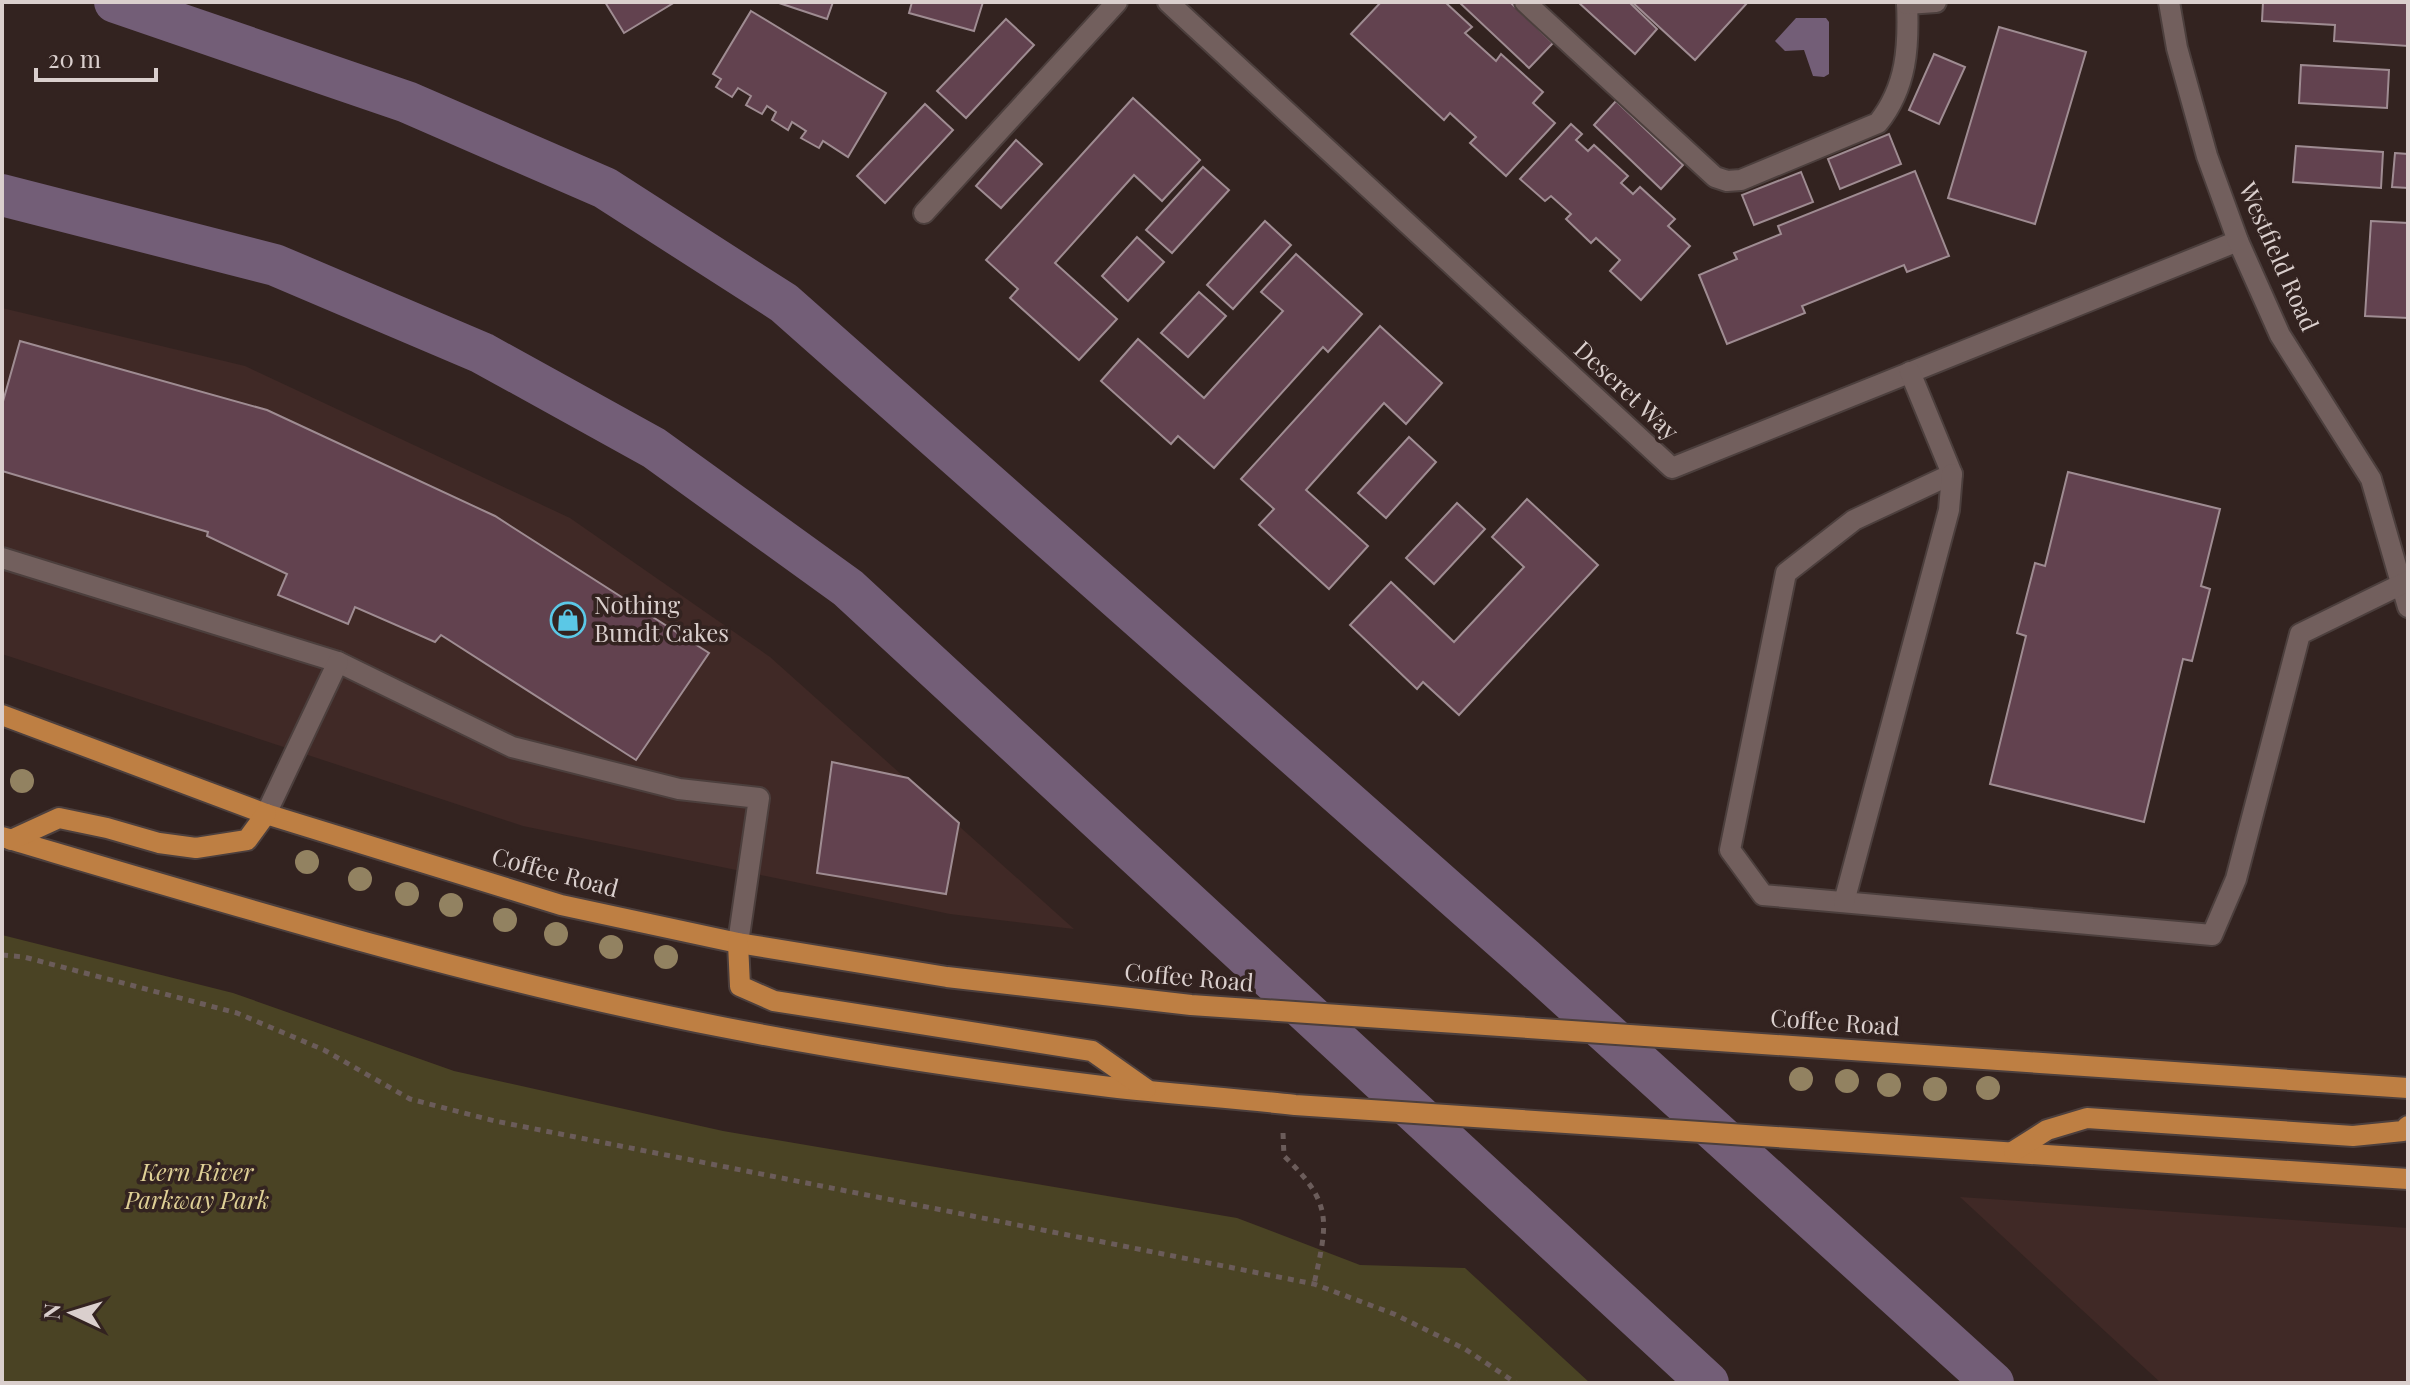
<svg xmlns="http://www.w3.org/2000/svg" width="2410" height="1385" font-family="'Playfair Display',serif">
<rect width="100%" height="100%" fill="#332320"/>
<g fill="#402926">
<path d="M2 308 245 366 570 518 770 657 1074 929 950 914 523 826 2 654Z"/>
<path d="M1960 1197 2408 1228V1383H2161Z"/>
</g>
<path fill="#4a4324" d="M2 935 233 993 454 1071 723 1131 1237 1218 1360 1265 1465 1268 1590 1383H2Z"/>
<path fill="#735e77" d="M1796 18H1826L1829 22V74L1824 77 1813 76 1804 50 1785 51 1775 41Z"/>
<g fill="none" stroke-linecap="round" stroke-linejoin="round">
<g stroke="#735e77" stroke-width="42">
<path d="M115 2 407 102 605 188 784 303 1524 958 1993 1383"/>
<path d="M2 195 275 265 482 353 654 448 848 588 1708 1383"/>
</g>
</g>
<g fill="#62424f" stroke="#9f8c92" stroke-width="2">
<path d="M605 2H675L624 33Z"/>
<path d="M776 2H833L827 19Z"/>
<path d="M912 2H983L974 31 909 13Z"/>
<path d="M1381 2H1445L1472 27 1465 33 1496 61 1501 54 1543 92 1533 103 1555 123 1506 176 1470 143 1476 137 1450 113 1444 120 1351 34Z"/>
<path d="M1510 2 1553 43 1529 68 1460 3Z"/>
<path d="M1578 2H1629L1657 29 1635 54Z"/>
<path d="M1632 2H1748L1695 60Z"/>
<path d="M2263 2H2408V46L2334 41 2335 25 2262 21Z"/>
<path d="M751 11 886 93 848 157 823 141 819 148 801 138 806 131 792 122 788 130 772 120 776 112 767 106 762 114 746 105 751 96 738 88 732 97 716 87 721 79 713 74Z"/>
<path d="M1006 19 1034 45 966 118 937 91Z"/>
<path d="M1999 27 2086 52 2035 224 1948 198Z"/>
<path d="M1934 54 1965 67 1939 124 1909 110Z"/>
<path d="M2301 65 2389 70 2387 108 2299 103Z"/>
<path d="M1133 98 1200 160 1162 201 1134 175 1055 263 1117 319 1079 360 1010 298 1018 289 986 260Z"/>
<path d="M1616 101 1683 165 1661 189 1594 125Z"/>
<path d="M925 104 953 130 885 203 857 176Z"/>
<path d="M1571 124 1582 134 1576 140 1588 151 1594 145 1628 176 1621 183 1633 194 1640 187 1675 219 1668 226 1690 246 1641 300 1610 271 1620 260 1596 238 1591 243 1566 219 1571 214 1551 196 1545 201 1520 179Z"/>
<path d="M1889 134 1901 164 1840 189 1828 159Z"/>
<path d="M1016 140 1042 164 1001 208 976 186Z"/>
<path d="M2296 146 2383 152 2381 188 2293 182Z"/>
<path d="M2395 153 2408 154V188L2392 187Z"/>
<path d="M1203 167 1229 190 1172 253 1146 230Z"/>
<path d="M1915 171 1949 256 1907 272 1904 265 1802 306 1805 313 1727 344 1699 275 1737 259 1734 253 1781 234 1778 226Z"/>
<path d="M1801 172 1813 202 1754 225 1742 195Z"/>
<path d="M1265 221 1291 245 1233 309 1207 285Z"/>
<path d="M2371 221 2408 223V318L2365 316Z"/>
<path d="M1137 237 1164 262 1128 301 1102 276Z"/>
<path d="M1296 254 1362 314 1328 352 1323 347 1214 468 1178 436 1171 444 1101 381 1138 339 1204 398 1283 311 1261 292Z"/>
<path d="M1199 292 1226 316 1188 357 1161 333Z"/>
<path d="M1380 326 1442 383 1406 424 1384 403 1306 490 1368 546 1329 589 1259 525 1274 509 1241 479Z"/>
<path d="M20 341 267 410 495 516 709 653 636 760 441 635 435 642 355 607 348 624 278 595 287 574 207 536 208 532 2 471V405Z"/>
<path d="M1409 437 1436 462 1386 518 1358 493Z"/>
<path d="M2068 472 2220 509 2201 586 2210 589 2192 661 2183 659 2144 822 1990 784 2026 636 2017 633 2035 563 2045 566Z"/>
<path d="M1527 499 1598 565 1459 715 1423 682 1417 689 1350 625 1391 582 1454 642 1524 567 1492 537Z"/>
<path d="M1457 503 1485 529 1434 584 1406 558Z"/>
<path d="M832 762 908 778 959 823 946 894 817 873Z"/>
</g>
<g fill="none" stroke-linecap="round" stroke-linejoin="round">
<g stroke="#4c3f3d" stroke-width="24">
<g id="minor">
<path d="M1168 2 1672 468 2238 241"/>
<path d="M1525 2 1715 177 1727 181 1741 180 1878 123C1907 87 1909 46 1907 2"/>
<path d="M2169 2 2177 48 2207 156 2238 241 2280 335 2371 479 2408 607"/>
<path d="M1907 4 1936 2"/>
<path d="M924 213 1117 2"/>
<path d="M1910 372 1952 474 1854 520 1786 573 1730 850 1763 895 2212 935 2236 879 2300 634 2408 581"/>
<path d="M2 558 338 662 512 747 679 789 759 798 738 943"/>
<path d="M266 814 338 662"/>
<path d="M1844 902 1949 510 1952 474"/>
</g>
</g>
<g stroke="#4c3f3d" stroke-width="24">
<g id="major">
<path d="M2 715 266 814 561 905 738 943 947 977 1191 1005 2408 1088"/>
<path d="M2 837C239 907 479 980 722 1027 850 1052 980 1071 1110 1087 1171 1094 1233 1098 1295 1105L2408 1179"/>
<path d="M11 840 59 818 107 828 159 843 196 848 247 840 266 814"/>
<path d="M738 943 740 986 774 1001 1092 1051 1146 1089"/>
<path d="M2014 1151 2047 1130 2087 1118 2353 1136 2403 1131 2408 1126"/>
</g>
</g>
<g stroke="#6b5c5a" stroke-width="5" stroke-dasharray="6 6" stroke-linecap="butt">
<path d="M2 955 24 957 237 1013 324 1050 410 1099 495 1121 1314 1284 1394 1314 1465 1349 1516 1383"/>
<path d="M1283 1133 1284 1156C1333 1203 1328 1221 1314 1284"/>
</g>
<use href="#minor" stroke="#725f5d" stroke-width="20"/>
<use href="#major" stroke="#be7f43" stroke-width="20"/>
</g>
<g fill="#928261">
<circle cx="22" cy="781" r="12"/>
<circle cx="307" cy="862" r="12"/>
<circle cx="360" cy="879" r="12"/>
<circle cx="407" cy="894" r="12"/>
<circle cx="451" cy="905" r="12"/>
<circle cx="505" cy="920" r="12"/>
<circle cx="556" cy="934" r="12"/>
<circle cx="611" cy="947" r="12"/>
<circle cx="666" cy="957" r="12"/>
<circle cx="1801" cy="1079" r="12"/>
<circle cx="1847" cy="1081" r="12"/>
<circle cx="1889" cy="1085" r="12"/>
<circle cx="1988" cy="1088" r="12"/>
<circle cx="1935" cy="1089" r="12"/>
</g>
<defs>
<g id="shop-ring" transform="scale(1.8)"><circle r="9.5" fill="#332320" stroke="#5bc8e6" stroke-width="1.5"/><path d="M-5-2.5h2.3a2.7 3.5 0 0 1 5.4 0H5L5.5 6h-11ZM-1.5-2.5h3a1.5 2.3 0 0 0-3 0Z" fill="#5bc8e6"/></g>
</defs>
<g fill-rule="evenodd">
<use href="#shop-ring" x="568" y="620"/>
</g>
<g text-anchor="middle" stroke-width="7" stroke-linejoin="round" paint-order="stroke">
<g font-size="24" fill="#dacfcd" stroke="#332320">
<text transform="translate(2278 257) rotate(66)" y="8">Westfield Road</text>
<text transform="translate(1626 391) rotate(43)" y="8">Deseret Way</text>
<text transform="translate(555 873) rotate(15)" y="8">Coffee Road</text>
<text transform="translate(1189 978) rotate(5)" y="8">Coffee Road</text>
<text transform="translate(1835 1023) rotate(4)" y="8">Coffee Road</text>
</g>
<g font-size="24" fill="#dacfcd" stroke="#332320" text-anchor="start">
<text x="594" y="614">Nothing<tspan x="594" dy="28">Bundt Cakes</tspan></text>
</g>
<g font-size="24" font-style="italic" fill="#dfd096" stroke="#332320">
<text x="197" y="1181">Kern River<tspan x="197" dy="28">Parkway Park</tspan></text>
</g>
</g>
<rect width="2410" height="1385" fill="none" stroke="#dacfcd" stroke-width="8"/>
<g transform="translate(72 1313) rotate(274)" stroke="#332320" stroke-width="6" paint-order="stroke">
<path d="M0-6L14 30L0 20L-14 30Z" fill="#dacfcd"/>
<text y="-12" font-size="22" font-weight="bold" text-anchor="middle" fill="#dacfcd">N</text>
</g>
<path d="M36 68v12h120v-12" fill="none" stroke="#dacfcd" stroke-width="4"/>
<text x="48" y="68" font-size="24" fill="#dacfcd" stroke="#332320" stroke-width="6" paint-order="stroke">20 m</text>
</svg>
